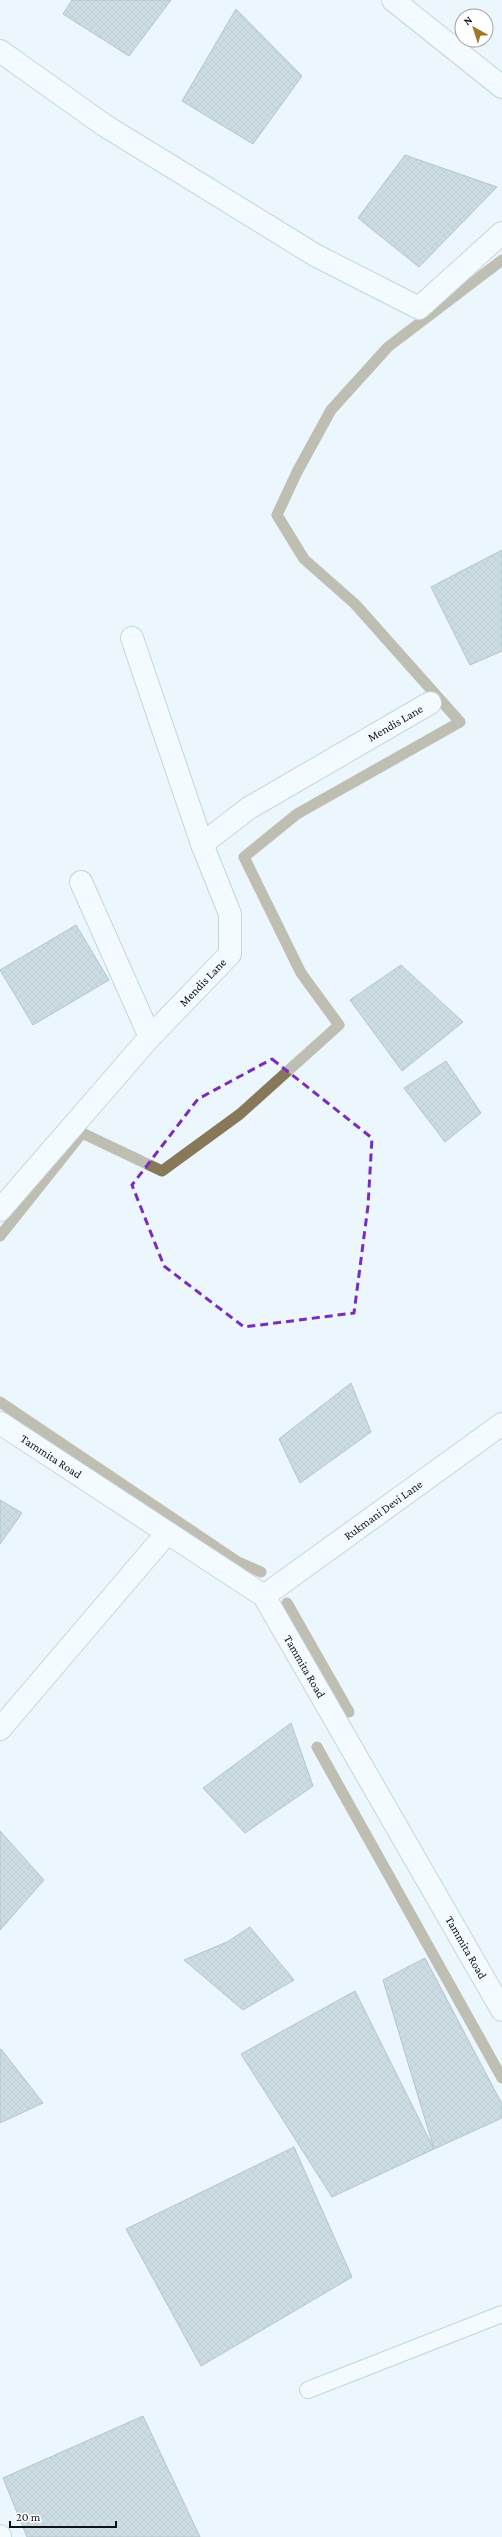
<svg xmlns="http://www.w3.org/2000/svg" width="502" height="2537" font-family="'Crimson Pro',serif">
<defs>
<pattern id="building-cross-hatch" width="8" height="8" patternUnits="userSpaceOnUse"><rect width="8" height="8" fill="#a7bac4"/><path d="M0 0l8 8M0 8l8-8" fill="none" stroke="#8e9fa8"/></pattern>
</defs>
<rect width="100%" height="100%" fill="#ebf7fd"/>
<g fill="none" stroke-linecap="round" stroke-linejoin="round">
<g stroke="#88785a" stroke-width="11">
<path d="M0 1236 82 1133 162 1171 240 1114 339 1025 301 973 244 857 297 814 460 722 355 604 304 559 277 515 297 472 331 410 388 347 502 260"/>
<path d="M0 1402 238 1562 261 1572"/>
<path d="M287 1603 349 1712"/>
<path d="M317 1747 502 2078"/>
</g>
</g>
<g fill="url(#building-cross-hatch)" stroke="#73848e">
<path d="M72 0H171L129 56 63 14Z"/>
<path d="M236 9 302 76 253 144 182 101Z"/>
<path d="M405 155 497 187 419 267 358 218Z"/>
<path d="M502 550V651L470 665 431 587Z"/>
<path d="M76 925 109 980 33 1025 0 970Z"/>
<path d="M401 965 463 1022 402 1071 350 1000Z"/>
<path d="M446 1061 481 1113 445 1142 404 1088Z"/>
<path d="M351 1383 371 1432 300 1483 279 1439Z"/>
<path d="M0 1500 22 1513 0 1544Z"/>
<path d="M291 1723 313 1786 245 1833 203 1788Z"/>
<path d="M0 1831 44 1880 0 1930Z"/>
<path d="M250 1927 294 1980 243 2010 184 1960 227 1942Z"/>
<path d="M425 1958 502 2104V2118L434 2149 383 1980Z"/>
<path d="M355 1991 434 2149 332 2197 241 2054Z"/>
<path d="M1 2049 43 2103 0 2123V2050Z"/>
<path d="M294 2147 352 2277 201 2366 126 2229Z"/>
<path d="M143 2416 200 2537H27L3 2478Z"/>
</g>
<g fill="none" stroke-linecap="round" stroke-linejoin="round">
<g stroke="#98aab4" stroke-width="18">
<path id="lane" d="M308 2390 502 2314"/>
</g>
<g stroke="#98aab4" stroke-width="24">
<g id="street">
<path d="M393 0 502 87"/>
<path d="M0 51 104 125 315 255 419 308 502 233"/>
<path d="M132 638 202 844"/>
<path d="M81 882 150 1037"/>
<path id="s1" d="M0 1210 150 1037 230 954V914L202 844 249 808 430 703"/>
<path d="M0 1729 167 1533"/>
<path d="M0 2536V2537"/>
</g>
</g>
<g stroke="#98aab4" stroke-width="24">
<g id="secondary">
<path id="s2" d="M0 1423 264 1596 502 2010"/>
<path id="s3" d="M264 1596 502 1424"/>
</g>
</g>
<use href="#lane" stroke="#fff" stroke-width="16"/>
<use href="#street" stroke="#fff" stroke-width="22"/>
<use href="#secondary" stroke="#fff" stroke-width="22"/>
</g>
<path d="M0 0H502V2537H0ZM272 1059 372 1138 368 1206 354 1313 244 1327 164 1266 132 1185 198 1099Z" fill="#ebf7fd" fill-opacity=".55" fill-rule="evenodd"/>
<path fill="none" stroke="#7b2cbf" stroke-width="3" stroke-dasharray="8 5" stroke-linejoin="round" d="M272 1059 372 1138 368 1206 354 1313 244 1327 164 1266 132 1185 198 1099Z"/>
<g text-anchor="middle" stroke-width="3.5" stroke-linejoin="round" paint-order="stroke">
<g font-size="12" fill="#0b1215" stroke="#fff">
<text dy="4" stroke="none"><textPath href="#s1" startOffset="688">Mendis Lane</textPath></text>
<text dy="4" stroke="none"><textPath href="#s1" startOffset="305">Mendis Lane</textPath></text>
<text dy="4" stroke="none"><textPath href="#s2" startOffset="61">Tammita Road</textPath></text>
<text dy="4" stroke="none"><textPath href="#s3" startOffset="147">Rukmani Devi Lane</textPath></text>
<text dy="4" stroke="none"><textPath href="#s2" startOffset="397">Tammita Road</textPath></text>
<text dy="4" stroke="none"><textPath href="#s2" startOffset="721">Tammita Road</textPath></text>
</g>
</g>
<g transform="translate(474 28) rotate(321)"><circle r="19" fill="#ffffff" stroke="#9da0a1"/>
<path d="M0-3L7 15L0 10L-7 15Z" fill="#9f7725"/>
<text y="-6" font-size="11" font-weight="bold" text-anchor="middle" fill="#0b1215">N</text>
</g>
<path d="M10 2521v6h106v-6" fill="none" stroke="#0b1215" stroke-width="2"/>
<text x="16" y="2521" font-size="12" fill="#0b1215" stroke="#ffffff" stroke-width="3" paint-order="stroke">20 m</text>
</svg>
